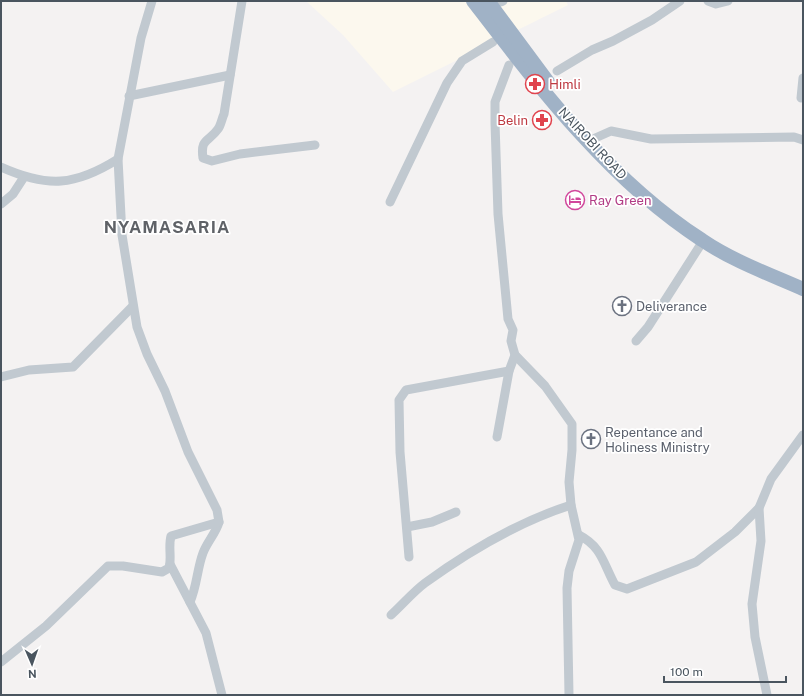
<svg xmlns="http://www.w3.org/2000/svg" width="804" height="696" font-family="'Public Sans',sans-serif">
<rect width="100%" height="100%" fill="#f4f2f2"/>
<path fill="#fcf8ee" d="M306 1H566L568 5 393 92 343 35Z"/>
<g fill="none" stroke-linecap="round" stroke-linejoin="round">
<g stroke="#c1c9d0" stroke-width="9">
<path d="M242 1 224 114C222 118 221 125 218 129 209 142 200 138 203 158L212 161 240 154 315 145"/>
<path d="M708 1 716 4 728 1"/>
<path d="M501 2 503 1"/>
<path d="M509 65 495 102V123L498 214 508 319 513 330 511 341 515 355 545 386 572 424V450L569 482 571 505 579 540 569 571 567 588 569 695"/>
<path d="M557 71 592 50 613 41 652 20 680 1"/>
<path d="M129 96 230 75"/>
<path d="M801 98 803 78"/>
<path d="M593 139 611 131 651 139 794 137 803 140"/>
<path d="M1 167C48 188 75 186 118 159"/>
<path d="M390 202 447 83 462 61 493 42"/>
<path d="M1 204 13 194 24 177"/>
<path d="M636 341 648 327 703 241"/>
<path d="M1 377 29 370 73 367 133 306"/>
<path d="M497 437 509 371 515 355"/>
<path d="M407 527 432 522 456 512"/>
<path d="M579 535C602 547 603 563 615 585L627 589 696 562 735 532 759 508"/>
<path d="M409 557 400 452 399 400 406 390 509 371"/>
<path d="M170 564 206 633 222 695"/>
<path d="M190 602C197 586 197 569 203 553 207 542 216 533 219 522"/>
<path d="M391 615C402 605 413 592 425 583 469 551 518 522 571 505"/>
<path d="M1 662 46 626 108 566H123L162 572 169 568C172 558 168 547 171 536L219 522 217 510 188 452 165 391 147 354 137 327 122 235 118 159 141 38 152 1"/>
<path d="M767 695 755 637 752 604 761 541 759 508 771 479 803 435"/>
</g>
<g stroke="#a0b2c6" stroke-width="14">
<path d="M473 1C540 88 609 180 702 240 733 261 769 274 803 289"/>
<path d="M488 1 548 82"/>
</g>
</g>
<defs>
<g id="pharmacy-ring" transform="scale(1)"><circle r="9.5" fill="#fff" stroke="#e0444e" stroke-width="1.5"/><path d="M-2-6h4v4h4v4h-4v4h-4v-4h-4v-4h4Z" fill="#e0444e"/></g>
<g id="hotel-ring" transform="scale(1)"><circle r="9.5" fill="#fff" stroke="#d1479c" stroke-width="1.5"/><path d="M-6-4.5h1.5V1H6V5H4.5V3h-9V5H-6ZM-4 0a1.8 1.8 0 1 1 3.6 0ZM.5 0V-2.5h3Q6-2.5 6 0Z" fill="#d1479c"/></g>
<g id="church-ring" transform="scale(1)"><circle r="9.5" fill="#fff" stroke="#6b7280" stroke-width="1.5"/><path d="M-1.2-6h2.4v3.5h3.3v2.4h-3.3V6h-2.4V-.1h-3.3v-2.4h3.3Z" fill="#6b7280"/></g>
</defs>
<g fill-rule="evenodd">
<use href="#pharmacy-ring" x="535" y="84"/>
<use href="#pharmacy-ring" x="542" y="120"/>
<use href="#hotel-ring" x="575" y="200"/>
<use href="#church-ring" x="622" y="306"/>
<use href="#church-ring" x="591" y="439"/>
</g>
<g text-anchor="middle" stroke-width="3.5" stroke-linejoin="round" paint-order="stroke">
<g font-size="13" fill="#be3a42" stroke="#fff" text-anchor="start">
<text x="549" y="89">Himli</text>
<text x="528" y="125" text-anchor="end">Belin</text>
</g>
<g font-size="13" fill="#4a555f" stroke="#fff">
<text transform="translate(593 143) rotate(47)" y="5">NAIROBI ROAD</text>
</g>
<g font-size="13" fill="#b23c85" stroke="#fff" text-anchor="start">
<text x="589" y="205">Ray Green</text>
</g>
<g font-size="13" fill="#5b616d" stroke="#fff" text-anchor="start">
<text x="636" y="311">Deliverance</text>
<text x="605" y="437">Repentance and<tspan x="605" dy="15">Holiness Ministry</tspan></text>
</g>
<g font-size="17" font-weight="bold" letter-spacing="1" fill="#5f6267" stroke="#fff">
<text x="167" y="233">NYAMASARIA</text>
</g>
</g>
<rect width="804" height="696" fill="none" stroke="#4a555f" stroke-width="4"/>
<g transform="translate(32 664) rotate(178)" stroke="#ffffff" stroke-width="3" paint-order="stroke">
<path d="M0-3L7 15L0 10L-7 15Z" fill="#4a555f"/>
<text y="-6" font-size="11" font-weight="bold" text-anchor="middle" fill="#4a555f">N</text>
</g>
<path d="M664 676v6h122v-6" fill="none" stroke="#4a555f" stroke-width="2"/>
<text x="670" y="676" font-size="12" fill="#4a555f" stroke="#ffffff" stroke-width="3" paint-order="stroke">100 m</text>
</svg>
